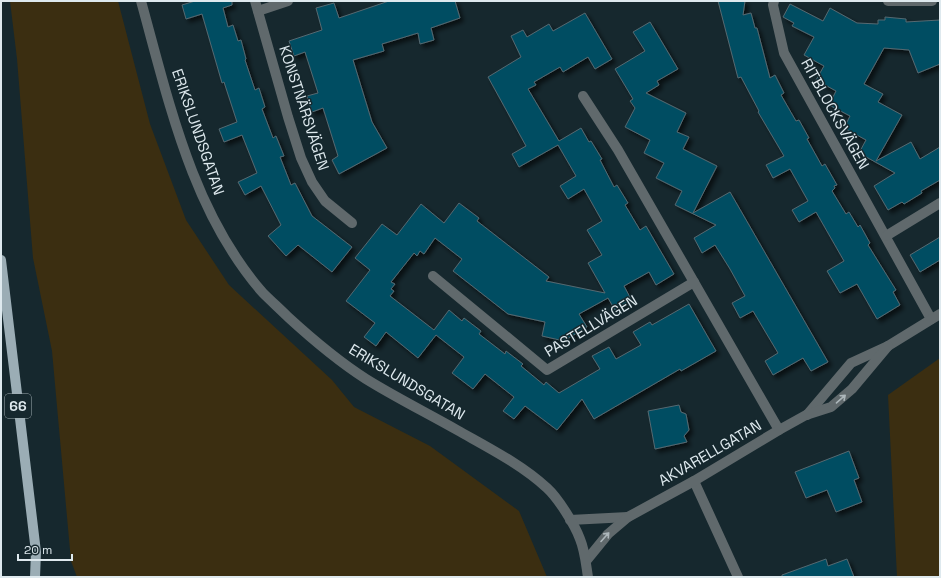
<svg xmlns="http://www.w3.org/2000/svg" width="941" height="578" font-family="'Space Grotesk',sans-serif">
<defs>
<filter id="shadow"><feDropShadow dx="3.5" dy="3.5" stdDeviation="2" flood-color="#0009"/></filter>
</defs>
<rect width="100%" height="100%" fill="#16282e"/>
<g fill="#3b2e11">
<path d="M10 1H118L150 124 186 220 229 285 332 380 354 407 430 446 519 511 547 577H77L71 561 52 351 33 258 17 59Z"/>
<path d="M940 358V577H897L888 395Z"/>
</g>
<g fill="#004d62" stroke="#556971" filter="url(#shadow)">
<path d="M195 1H232V5L223 8 228 27 233 25 238 41 241 40 246 59 245 60 255 90 259 88 265 107 262 109 273 138 276 136 284 156 280 157 291 185 295 183 312 216 352 247 332 272 298 245 286 256 268 236 281 225 261 186 245 195 238 182 257 173 242 135 224 142 219 129 237 122 224 82 222 83 202 14 186 19 182 5Z"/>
<path d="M389 1H455L460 18 431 28 434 40 420 44 418 33 382 44 384 51 353 60 372 122 387 148 339 174 332 160 338 156 323 108 312 112 307 96 318 93 305 52 294 56 289 41 322 30 316 8 334 3 339 18Z"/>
<path d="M718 1H745L743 15 751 13 755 28H757L770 78 775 75 784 93 781 95 796 121 799 120 809 138 807 139 822 166 825 164 837 185 834 186 835 188 832 191 846 214 849 212 858 227 860 225 870 243 868 245 896 290 893 292 900 305 877 319 857 284 840 293 827 271 844 261 816 212 799 222 792 210 808 201 790 169 773 178 766 165 784 156 758 112 759 111 741 77 738 78Z"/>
<path d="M790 4 823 21 830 8 857 23 878 24V20H885V17L906 19V22L940 20V64L918 73 909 50 884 48 864 84 883 94 878 102 902 115 876 161 911 142 920 159 940 147V180L921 191 922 193 904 204 902 202 888 210 874 186 895 173 859 153 866 140 844 128 850 116 829 105 836 91 816 80 824 66 804 55 814 37 792 26 794 23 783 17Z"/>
<path d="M585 13 612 59 595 69 588 57 563 72 560 67 534 82 536 85 528 89 559 141 581 128 589 142 591 141 602 159 600 160 614 187 617 185 628 203 625 205 640 230 646 226 674 274 656 285 649 272 624 286 632 301 615 310 608 298 579 314 587 327 564 341 542 336 545 322 508 314 453 271 462 259 435 238 424 254 420 251 417 256 414 253 391 282 395 284 391 289 394 291 390 296 434 330 449 310 462 321 464 318 481 331 479 334 505 354 506 351 523 364 521 366 544 385 546 382 559 393 600 369 592 356 609 347 616 359 641 345 633 332 650 322 652 325 689 304 716 351 681 371 680 369 594 419 582 399 557 430 525 406 514 419 503 411 514 397 485 374 473 389 452 373 464 357 436 335 418 358 386 332 376 346 364 337 375 323 346 301 370 270 355 258 382 224 397 235 421 204 444 223 459 203 479 218 477 221 549 277 546 281 605 293 588 263 602 255 587 230 602 221 584 189 568 199 560 186 576 176 558 145 519 167 512 154 526 146 488 77 521 57 511 36 523 30 527 37 549 24 553 31Z"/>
<path d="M650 22 678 69 657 81 659 85 646 93 686 113 677 132 689 137 683 149 717 166 693 213 730 192 828 362 811 371 803 358 773 375 765 361 778 353 753 311 740 318 732 303 745 296 730 269 715 245 702 253 694 238 716 225 675 205 682 191 656 178 664 163 644 153 650 140 625 127 635 108 630 101 633 99 615 69 645 51 633 32Z"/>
<path d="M940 237V260L920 272 910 255Z"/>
<path d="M679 405 681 412 686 414 689 430 684 436 687 442 655 449 648 411Z"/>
<path d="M849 451 859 478 854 480 862 502 836 512 827 490 806 498 795 472Z"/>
<path d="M826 559 828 566 847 559 854 577H782V575Z"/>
</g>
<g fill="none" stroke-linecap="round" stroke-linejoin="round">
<g stroke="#60696c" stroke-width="10">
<path d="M255 1 288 117 301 158 312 182 325 201 352 223"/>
<path d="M774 1 773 5 784 53 931 319"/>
<path d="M888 1H932"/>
<path d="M258 11 288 1"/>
<path d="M583 96 618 150 779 430"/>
<path d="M886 236 940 203"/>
<path d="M433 276 547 370 694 282"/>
<path d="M807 415 851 363 888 346 940 314"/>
<path d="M694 481 738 577"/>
<path d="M570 520 628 517"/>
<path d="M586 561 608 534 628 517 694 481 779 430 806 415 831 407 852 389 888 346"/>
</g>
<path stroke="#60696c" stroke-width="10" d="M141 1C169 102 192 212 263 293 271 301 280 309 288 317 312 339 338 361 366 379 395 397 427 413 457 430 487 447 521 464 547 488 558 498 575 525 580 539 585 551 586 565 588 577"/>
<path stroke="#9badb5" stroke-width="10" d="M1 260 36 552 35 577"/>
</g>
<defs><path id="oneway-shaft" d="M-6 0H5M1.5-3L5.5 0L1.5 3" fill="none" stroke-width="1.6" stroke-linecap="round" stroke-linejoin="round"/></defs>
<g stroke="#acb6ba">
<use href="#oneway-shaft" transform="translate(841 399) rotate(-41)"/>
<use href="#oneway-shaft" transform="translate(605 537) rotate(-48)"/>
</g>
<g text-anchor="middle" stroke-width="3" stroke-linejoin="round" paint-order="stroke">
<rect fill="#16282e" stroke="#a2afb4" stroke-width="1" x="5" y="394" width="26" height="24" rx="3"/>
<g font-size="14" font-weight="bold" fill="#dee9ee">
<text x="18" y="411">66</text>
</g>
<g font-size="15" fill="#dee9ee" stroke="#16282e">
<text transform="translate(304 108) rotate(72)" y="5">KONSTNÄRSVÄGEN</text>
<text transform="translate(835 114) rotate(61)" y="5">RITBLOCKSVÄGEN</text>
<text transform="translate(198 132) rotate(71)" y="5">ERIKSLUNDSGATAN</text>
<text transform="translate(591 326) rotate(-31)" y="5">PASTELLVÄGEN</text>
<text transform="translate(407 382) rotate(31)" y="5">ERIKSLUNDSGATAN</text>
<text transform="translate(710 453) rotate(-30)" y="5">AKVARELLGATAN</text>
</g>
</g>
<rect width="941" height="578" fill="none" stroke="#dee9ee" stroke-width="4"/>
<path d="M18 554v6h54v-6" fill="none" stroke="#dee9ee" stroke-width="2"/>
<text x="24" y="554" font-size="12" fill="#dee9ee" stroke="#16282e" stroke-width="3" paint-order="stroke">20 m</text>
</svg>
